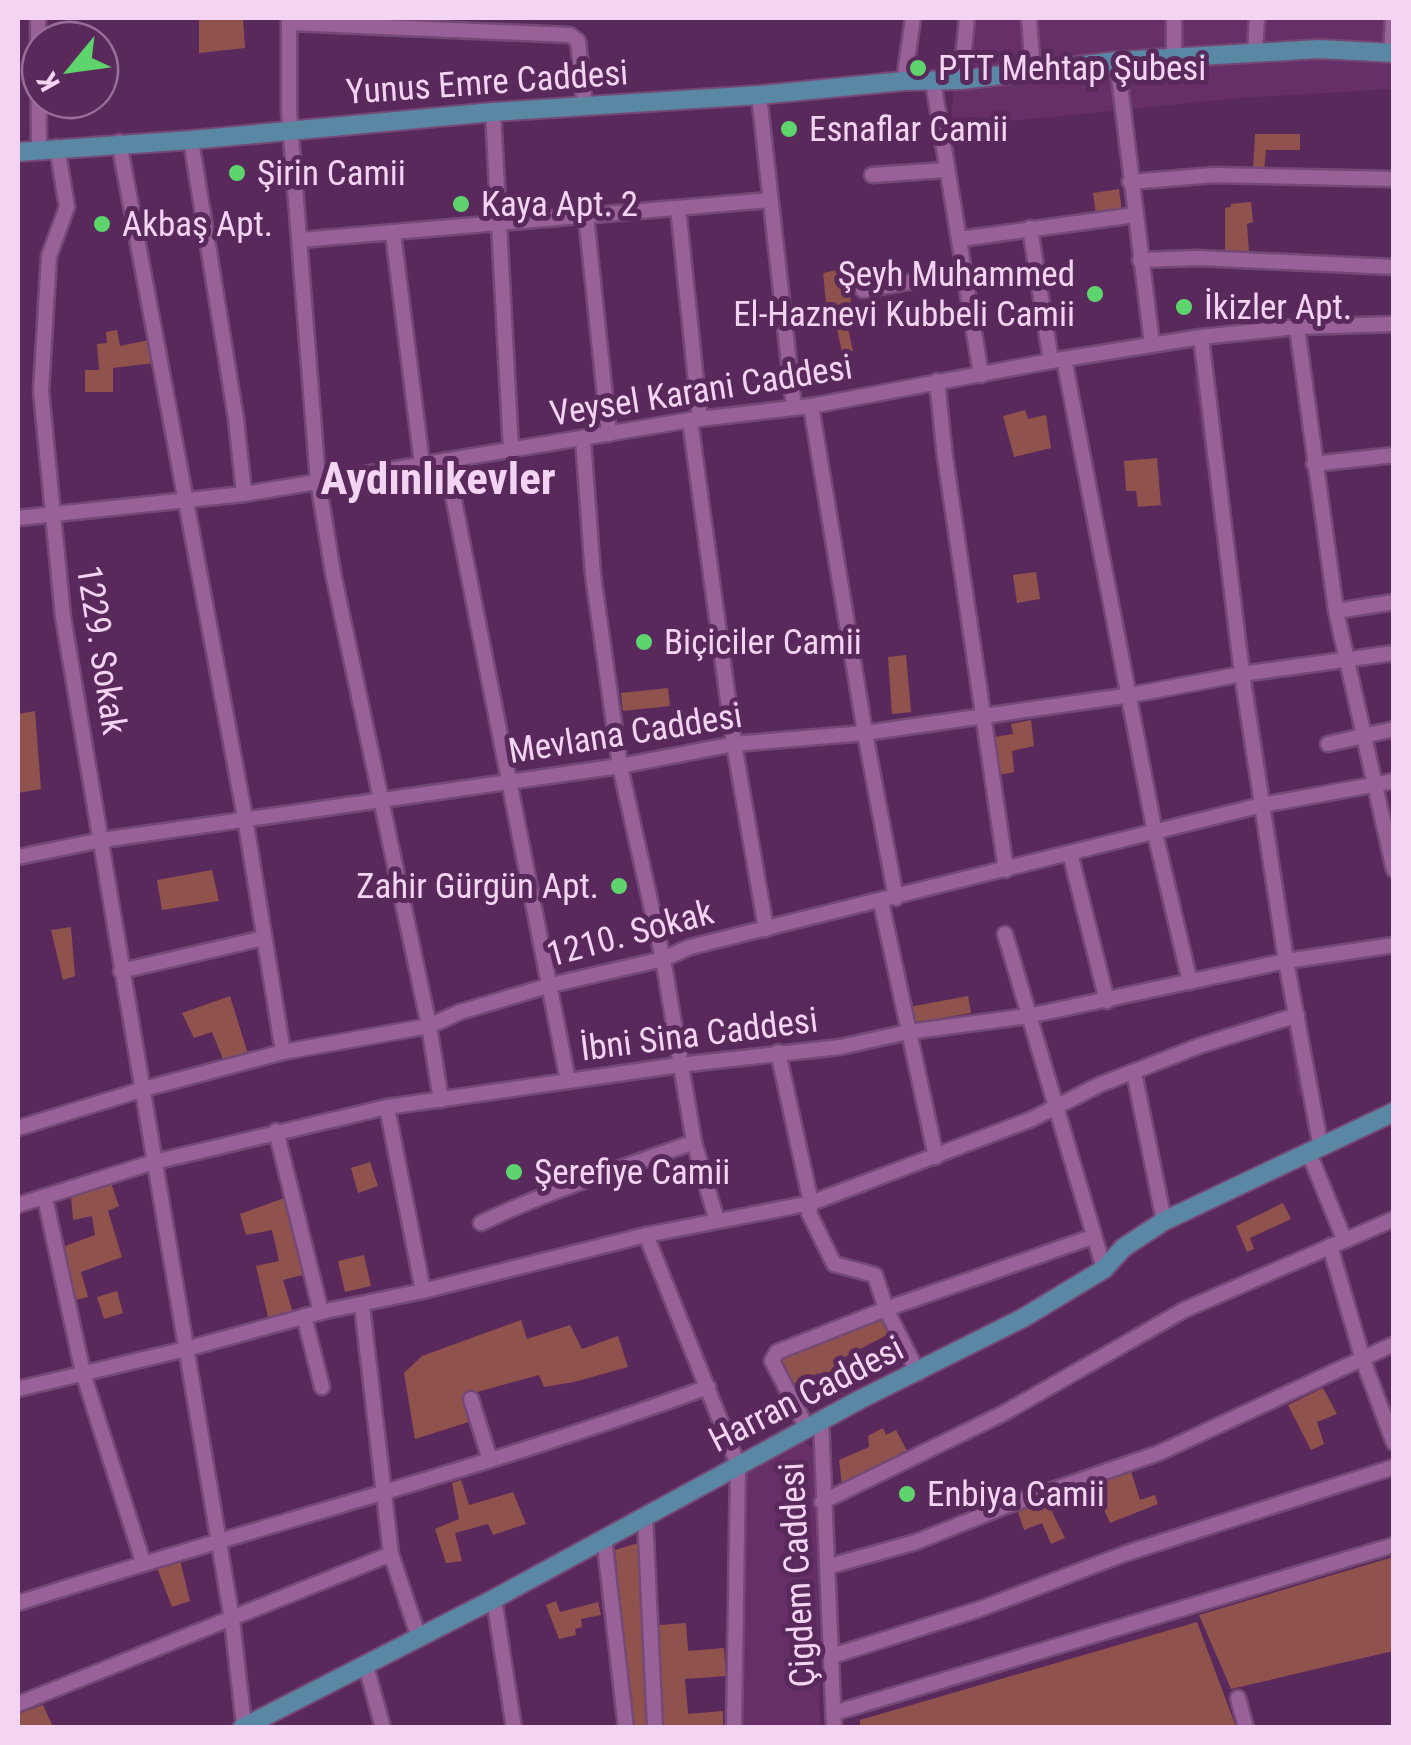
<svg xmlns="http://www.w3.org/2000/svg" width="1411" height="1745" font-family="'Roboto Condensed',sans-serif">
<rect width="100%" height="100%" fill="#5a295c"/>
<g fill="#662f68">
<path d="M958 18H1393V89L1239 98 951 127Z"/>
<path d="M1207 371 1316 1092 1298 1096 1193 376Z"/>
<path d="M802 1440 817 1452 820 1727H744L743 1474Z"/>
</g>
<g fill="#90524c">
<path d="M199 18H243L245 48 199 53Z"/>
<path d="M1255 134H1300V150H1266L1264 171H1253Z"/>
<path d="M1119 189 1122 212 1096 215 1093 193Z"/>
<path d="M1251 202 1253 222 1247 224 1249 253 1225 254V208L1231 207V204Z"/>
<path d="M845 268 855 327 848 329 853 351 842 352 831 302H826L823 273Z"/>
<path d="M117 330 120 346 149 340 154 363 113 368V392H85V370H99L97 344 107 343 106 332Z"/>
<path d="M1025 410 1028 419 1046 415 1051 448 1014 457 1003 416Z"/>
<path d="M1157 458 1161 505 1138 507 1136 491H1126L1124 461Z"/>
<path d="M1036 572 1040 599 1017 603 1013 575Z"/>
<path d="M906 655 911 712 892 714 888 657Z"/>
<path d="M668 688 670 706 623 711 621 693Z"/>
<path d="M35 711 41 789 18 793V714Z"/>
<path d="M1031 720 1034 746 1012 751 1014 772 999 775 994 737 1013 734 1011 724Z"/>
<path d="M212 870 219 901 162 910 157 880Z"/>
<path d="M71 927 75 976 63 980 51 930Z"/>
<path d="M230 996 249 1057 225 1064 212 1032 194 1038 182 1013Z"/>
<path d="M968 996 971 1013 912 1023 909 1007Z"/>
<path d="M370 1162 378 1186 358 1193 351 1168Z"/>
<path d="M111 1183 119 1206 108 1211 122 1257 81 1272 88 1297 75 1300 65 1246 95 1235 92 1216 73 1220 71 1196Z"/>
<path d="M284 1198 306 1274 283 1280 293 1313 269 1321 256 1266 279 1261 272 1230 246 1235 240 1214Z"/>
<path d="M1283 1203 1291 1219 1250 1238 1254 1249 1247 1252 1236 1226Z"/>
<path d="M364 1255 371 1286 345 1292 338 1261Z"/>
<path d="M117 1291 123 1313 104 1319 97 1297Z"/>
<path d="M881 1315 891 1333 837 1361 850 1390 834 1399 819 1373 792 1385 778 1356Z"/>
<path d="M521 1320 527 1339 570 1325 582 1349 618 1336 628 1367 574 1382 544 1387 539 1375 466 1395 469 1422 415 1439 404 1373 422 1356Z"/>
<path d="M1323 1388 1337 1414 1317 1422 1324 1444 1311 1450 1288 1405Z"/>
<path d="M883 1428 886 1435 896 1430 907 1451 842 1485 839 1460 869 1447 868 1436Z"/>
<path d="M1131 1471 1140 1500 1155 1495 1158 1504 1110 1523 1098 1496 1084 1500 1081 1489Z"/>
<path d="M461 1480 469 1505 513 1492 526 1524 493 1535 488 1524 455 1533 462 1561 446 1563 435 1529 459 1519 452 1483Z"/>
<path d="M1062 1494 1066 1504 1052 1512 1065 1538 1051 1544 1042 1523 1024 1530 1018 1512Z"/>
<path d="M638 1543 647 1728 634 1727 615 1550Z"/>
<path d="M1393 1557V1651L1231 1689 1199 1615Z"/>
<path d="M180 1560 190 1601 172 1607 156 1565Z"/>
<path d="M556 1601 560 1612 598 1602 601 1615 581 1619 582 1627 575 1629 576 1635 559 1639 546 1605Z"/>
<path d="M1197 1622 1236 1727H860V1720Z"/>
<path d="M686 1623 688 1651 724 1648 726 1676 685 1679 688 1714 723 1711V1727H663L659 1625Z"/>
<path d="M43 1705 53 1727H18V1714Z"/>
</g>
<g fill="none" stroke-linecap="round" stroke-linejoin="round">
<g stroke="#744976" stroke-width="19">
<g id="minor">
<path d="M38 18 39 149"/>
<path d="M289 18V111L318 481 333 573 429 1026 441 1100"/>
<path d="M1029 18 1033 72"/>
<path d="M1174 18V58"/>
<path d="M290 23 570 35 578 41 585 108"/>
<path d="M1255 53 1257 18"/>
<path d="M1391 53 1393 18"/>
<path d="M1117 61 1152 344"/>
<path d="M961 80 967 18"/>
<path d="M904 81 913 18"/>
<path d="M933 81 981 375"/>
<path d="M759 95 794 408"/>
<path d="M493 112 511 450"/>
<path d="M191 140 236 419 244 494"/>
<path d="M119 142 245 818 283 1052"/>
<path d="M57 147 67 207 49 256 41 391 63 617 232 1620 244 1726"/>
<path d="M872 175 946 170"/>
<path d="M1130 182 1214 175 1394 179"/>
<path d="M678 208 700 419"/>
<path d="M586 216 609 434"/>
<path d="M1030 228 1051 361"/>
<path d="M393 233 422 464"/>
<path d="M960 239 1135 215"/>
<path d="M300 240 769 200"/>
<path d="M1140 260 1198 258 1394 267"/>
<path d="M863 290 966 272"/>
<path d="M1297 327 1336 611 1394 870"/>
<path d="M1201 337 1242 674 1286 961 1321 1148"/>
<path d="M1064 359 1155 833 1190 982"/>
<path d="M937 381 945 457 1006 870"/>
<path d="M811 406 865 733 896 898"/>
<path d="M690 420 734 744 766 929"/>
<path d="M583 439 593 575 620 766 663 959 694 1142 717 1221"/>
<path d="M446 460 568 1081"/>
<path d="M1314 464 1394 455"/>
<path d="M18 518 244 494 690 420 811 406 1051 361 1201 337 1297 327 1394 324"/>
<path d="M1336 611 1394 602"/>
<path d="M1328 744 1394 729"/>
<path d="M1070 853 1107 1001"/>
<path d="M18 857 102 840 620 766 734 744 865 733 1131 695 1242 674 1394 653"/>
<path d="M881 902 936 1157"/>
<path d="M1005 934 1104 1269"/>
<path d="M121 971 264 938"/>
<path d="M778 1052 811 1203 809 1213 834 1264 875 1275 886 1309 918 1373"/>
<path d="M1134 1072 1164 1221"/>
<path d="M387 1107 423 1291"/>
<path d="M18 1128 144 1089 283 1052 429 1026 460 1012 551 985 663 959 690 947 1262 805 1394 781"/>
<path d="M276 1131 321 1312"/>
<path d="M1309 1153 1344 1239"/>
<path d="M45 1198 83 1373 143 1562"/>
<path d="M18 1205 154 1162 387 1107 679 1065 840 1047 908 1032 1028 1016 1286 961 1394 945"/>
<path d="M481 1223C550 1190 623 1168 694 1142"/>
<path d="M646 1235 738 1465 734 1728"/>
<path d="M1330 1246 1363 1360 1394 1443"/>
<path d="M362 1306 391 1554 419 1638"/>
<path d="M304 1316 322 1387"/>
<path d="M18 1389 186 1349 321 1312 423 1291 646 1235 811 1203 1032 1119 1099 1085 1199 1046 1297 1015"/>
<path d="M471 1399 490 1460"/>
<path d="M821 1420 834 1728"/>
<path d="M807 1428 772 1361 777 1352 886 1309 1092 1237"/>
<path d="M822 1502 1004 1413 1184 1310 1394 1219"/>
<path d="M645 1516 655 1728"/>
<path d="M604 1538 626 1728"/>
<path d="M830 1566 916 1542 1006 1506 1159 1453 1394 1344"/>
<path d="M494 1599 514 1728"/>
<path d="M18 1603C247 1529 481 1470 708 1387"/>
<path d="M832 1656 980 1609 1124 1554 1394 1467"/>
<path d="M366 1666 383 1728"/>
<path d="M1238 1698 1246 1728"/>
<path d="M18 1704 391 1554"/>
<path d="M834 1713 1394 1545"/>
</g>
</g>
<g stroke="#744976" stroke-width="22">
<g id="major">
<path d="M18 152 191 140 493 112 759 95 904 81 961 80 1117 61 1319 49 1394 53"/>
<path d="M242 1728 494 1599 859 1400 1023 1318 1104 1269 1123 1248 1164 1221 1394 1112"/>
</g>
</g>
<use href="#minor" stroke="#986299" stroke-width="14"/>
<use href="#major" stroke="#5987a4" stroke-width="18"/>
</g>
<g fill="#5ed56c" stroke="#5a295c" stroke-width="4">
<circle cx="918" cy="68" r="10"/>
<circle cx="789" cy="129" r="10"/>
<circle cx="237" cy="173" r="10"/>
<circle cx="461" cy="204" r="10"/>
<circle cx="102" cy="224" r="10"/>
<circle cx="1095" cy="294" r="10"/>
<circle cx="1184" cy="307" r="10"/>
<circle cx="644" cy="642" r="10"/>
<circle cx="619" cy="886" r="10"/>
<circle cx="514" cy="1172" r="10"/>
<circle cx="907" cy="1494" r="10"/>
</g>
<g text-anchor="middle" stroke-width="10" stroke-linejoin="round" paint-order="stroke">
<g font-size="35" fill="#f3d5f3" stroke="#5a295c" text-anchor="start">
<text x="938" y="80">PTT Mehtap Şubesi</text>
<text x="809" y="141">Esnaflar Camii</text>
<text x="257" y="185">Şirin Camii</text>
<text x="481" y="216">Kaya Apt. 2</text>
<text x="122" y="236">Akbaş Apt.</text>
<text x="1075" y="286" text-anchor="end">Şeyh Muhammed<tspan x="1075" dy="40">El-Haznevi Kubbeli Camii</tspan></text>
<text x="1204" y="319">İkizler Apt.</text>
<text x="664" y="654">Biçiciler Camii</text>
<text x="599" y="898" text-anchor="end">Zahir Gürgün Apt.</text>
<text x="534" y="1184">Şerefiye Camii</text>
<text x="927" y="1506">Enbiya Camii</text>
</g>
<g font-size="35" fill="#f3d5f3" stroke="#5a295c">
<text transform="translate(487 82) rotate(-4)" y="12">Yunus Emre Caddesi</text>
<text transform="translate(701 390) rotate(-9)" y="12">Veysel Karani Caddesi</text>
<text transform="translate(102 650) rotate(81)" y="12">1229. Sokak</text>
<text transform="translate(625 733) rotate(-9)" y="12">Mevlana Caddesi</text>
<text transform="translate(630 933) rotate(-15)" y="12">1210. Sokak</text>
<text transform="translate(699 1034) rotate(-7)" y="12">İbni Sina Caddesi</text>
<text transform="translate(806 1394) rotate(-27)" y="12">Harran Caddesi</text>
<text transform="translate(797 1575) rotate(-93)" y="12">Çigdem Caddesi</text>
</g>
<g font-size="45" font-weight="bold" fill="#f3d5f3" stroke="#5a295c">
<text x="438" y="494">Aydınlıkevler</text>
</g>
</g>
<rect width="1411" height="1745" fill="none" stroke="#f3d5f3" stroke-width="40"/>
<g transform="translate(70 70) rotate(241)"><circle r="48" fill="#5a295c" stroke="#976e98" stroke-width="2.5"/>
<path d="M0-8L18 38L0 25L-18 38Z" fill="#5ed56c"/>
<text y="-15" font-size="28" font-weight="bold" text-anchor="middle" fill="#f3d5f3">K</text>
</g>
</svg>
